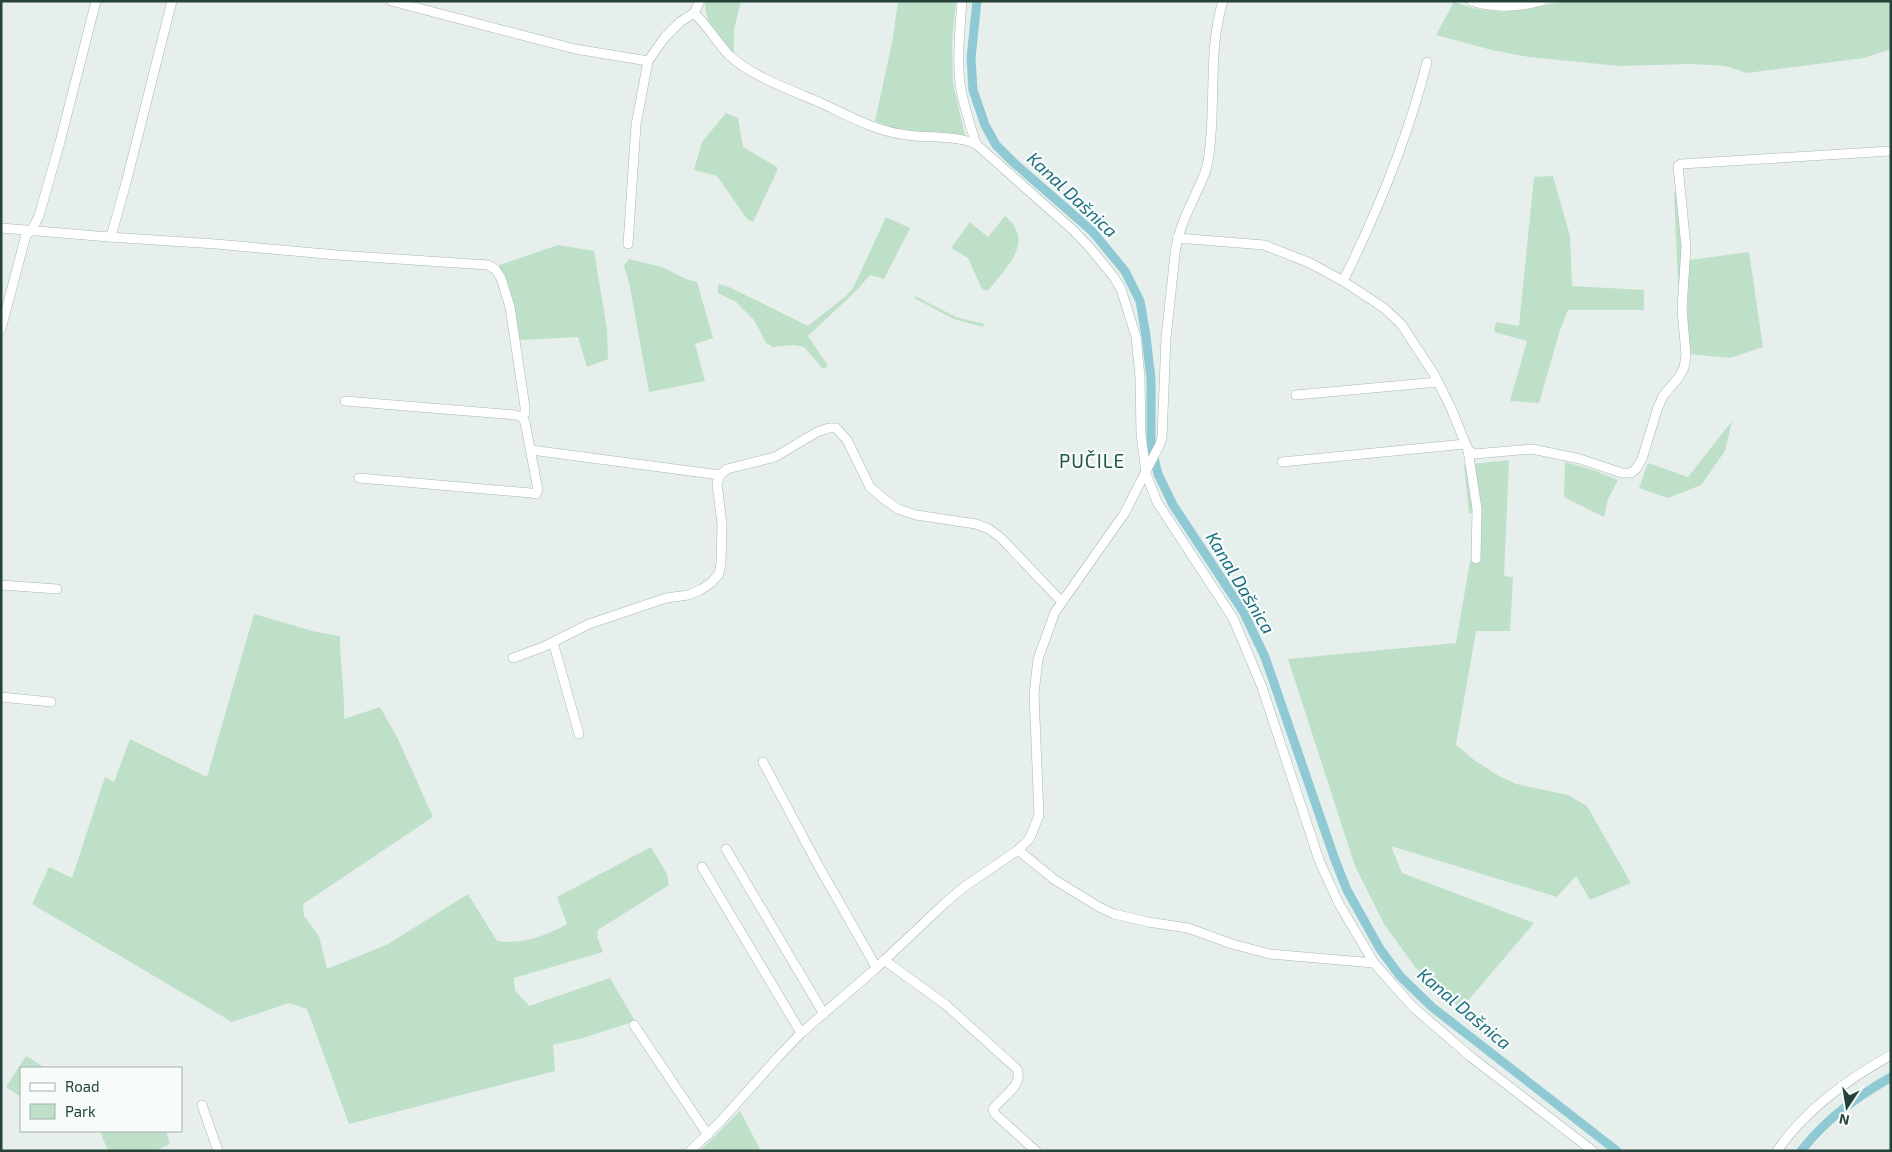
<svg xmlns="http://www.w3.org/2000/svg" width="1892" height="1152" font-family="'Exo 2',sans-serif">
<rect width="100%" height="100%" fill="#e6efeb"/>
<g fill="#bfe0c8">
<path d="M705 1H741L734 29V54C719 42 704 21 705 1Z"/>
<path d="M898 1H956L952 42 953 84 965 135 896 129 875 121 893 38Z"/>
<path d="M1561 1H1891V49L1864 58 1747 73 1725 66 1691 64 1619 66 1529 57 1492 50 1436 35 1454 2C1496 17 1520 12 1561 1Z"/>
<path d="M726 113 738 118 743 147 777 167V171L753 222 747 219 717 176 694 170 702 142Z"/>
<path d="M1553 176 1570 236 1572 286 1644 290V310H1568L1560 330 1539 403 1510 401 1527 341 1494 332 1496 322 1519 326 1534 177Z"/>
<path d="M1674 192H1677L1682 245V261L1749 252 1763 347 1730 358 1689 354 1687 325 1688 284H1678Z"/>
<path d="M1005 216C1036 242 1006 267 988 291L982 289 968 258 951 248 970 222 988 237Z"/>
<path d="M886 217 910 228 884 279 870 275 857 290 808 336 828 366 823 369 804 347 793 345 773 347 766 343 754 320 736 302 718 293V284L729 287 808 326 846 296 853 288Z"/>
<path d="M558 245 594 251 607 329 608 359 587 367 578 337 519 340 497 266Z"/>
<path d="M629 259 662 267 686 279 697 282 713 338 695 344 705 381 649 392 629 282 624 266Z"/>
<path d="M915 296 956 317 984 324 983 327 954 319 914 298Z"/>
<path d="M1732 421 1725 451 1701 485 1668 498 1639 488 1648 463 1688 477Z"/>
<path d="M1509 460 1504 576 1513 577 1510 631H1476L1456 745 1474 760 1499 776 1516 784 1568 795 1587 806 1631 883 1590 900 1576 876 1557 897 1391 846 1402 873 1534 923 1461 1009 1415 967 1384 924 1355 866 1288 659 1456 643 1470 561H1478L1480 512 1469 513 1464 465Z"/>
<path d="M1565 462 1593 470 1618 480 1608 499 1604 517 1564 497Z"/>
<path d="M254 614 316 632 340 636C340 664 345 691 344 719L380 707 398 739 433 817 303 904 304 916 319 936 327 969 388 944 468 894 497 941C520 945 546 936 567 924L557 897 651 847 667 874 669 885 598 930 597 937 603 952 514 978 515 990 529 1006 610 978 635 1021 583 1038 553 1045 555 1071 349 1124 307 1009 289 1003 232 1022 32 904 49 867 72 878 105 777 114 782 130 739 207 777Z"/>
<path d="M26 1056 45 1068H21V1097L6 1087Z"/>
<path d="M740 1111 761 1151H699L704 1147Z"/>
<path d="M100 1131H166L170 1144 155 1151H108Z"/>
</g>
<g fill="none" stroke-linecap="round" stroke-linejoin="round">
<g stroke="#8ec9d4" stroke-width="9">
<path d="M977 1 971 58 973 90 985 125 996 145 1013 162 1092 231 1125 271 1140 301 1146 336 1151 379V446L1158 474 1173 505 1243 611 1265 657 1335 860 1347 890 1380 949 1400 976 1432 1007 1617 1151"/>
<path d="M1801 1151C1827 1118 1855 1098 1891 1077"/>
</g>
<g stroke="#a8b8b2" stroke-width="10">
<g id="minor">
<path d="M391 1 575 49 648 61"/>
<path d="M962 1C960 28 957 57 960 84 963 104 970 125 976 144L1074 231 1091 249 1113 276 1121 289 1136 337 1140 377 1141 434 1146 474 1157 502 1233 618 1262 687 1319 860 1338 902 1374 963 1413 1007 1471 1057 1593 1151"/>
<path d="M1471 1C1495 9 1519 7 1542 1"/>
<path d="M694 13C708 26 716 41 728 54 750 76 791 90 819 102 845 114 873 130 901 134 926 139 952 134 976 144"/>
<path d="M1 228 109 237 112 233 126 183 172 1"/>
<path d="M109 237 216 244 337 255 488 265 495 269 501 278 510 307 525 407V413L522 417"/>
<path d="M1177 238 1264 245 1310 263 1343 281 1384 308 1401 324 1434 374 1451 408 1468 450 1477 509 1476 559"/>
<path d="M628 244 636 125 648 61 665 37 680 22 694 13 700 1"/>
<path d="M1343 281C1378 211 1408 137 1427 62"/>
<path d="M1 329 26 235 32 230 39 216 60 142 96 1"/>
<path d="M1296 395 1438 382"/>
<path d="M345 401 515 415 522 417 525 422 538 490 536 494 531 493 359 478"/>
<path d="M531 450 720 475"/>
<path d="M1468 450 1474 454 1532 449 1580 459 1622 473H1631L1636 469 1642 459 1657 410 1663 396 1679 377 1684 368 1686 355 1682 309 1686 247 1678 166 1681 164 1891 151"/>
<path d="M1282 462 1465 444"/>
<path d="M1 585 57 589"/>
<path d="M553 642 579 734"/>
<path d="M513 658 543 647 589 624 666 598 688 595 700 590 711 583 719 574 721 563 722 524 717 484 720 475 727 469 775 457 817 432 829 428H836L847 440 870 487 884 499 898 509 916 515 976 524 989 529 1001 538 1061 601"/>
<path d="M1 697 51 702"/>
<path d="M763 762 818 865 876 967"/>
<path d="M726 849 824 1014"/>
<path d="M1018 850 1055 880 1099 907 1114 914 1148 922 1188 928 1232 944 1270 954 1374 963"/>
<path d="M702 867 801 1033"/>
<path d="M884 960 946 1005 1017 1069C1024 1085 1002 1097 993 1109L995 1114 1036 1151"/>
<path d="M634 1025 708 1135"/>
<path d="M202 1105 218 1151"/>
<path d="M690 1151 720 1122 778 1057 801 1033 873 971 945 903 964 887 1018 850 1030 838 1039 815 1034 694 1038 659 1055 612 1124 514 1159 446 1162 438 1166 338 1175 254C1177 235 1184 218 1193 200 1198 188 1206 175 1208 161 1217 109 1207 53 1223 1"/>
<path d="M1777 1151C1805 1110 1848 1079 1891 1055"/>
</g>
</g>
<use href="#minor" stroke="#fff" stroke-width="9"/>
</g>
<g text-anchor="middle" stroke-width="4.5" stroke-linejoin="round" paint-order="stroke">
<g font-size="18" font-style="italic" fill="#1c6f80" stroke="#f7fbf9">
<text transform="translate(1072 195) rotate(43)" y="6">Kanal Dašnica</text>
<text transform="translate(1240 583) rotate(59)" y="6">Kanal Dašnica</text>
<text transform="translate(1464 1009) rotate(40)" y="6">Kanal Dašnica</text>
</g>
<g font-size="19" letter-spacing="1" fill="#1f5548" stroke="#f7fbf9">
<text x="1092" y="468">PUČILE</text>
</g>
</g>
<rect width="1892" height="1152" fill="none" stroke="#24423a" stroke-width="5"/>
<rect x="20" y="1067" width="162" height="65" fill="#f7fbf9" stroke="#a3b1ad"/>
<rect x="30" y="1083" width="25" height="8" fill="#ffffff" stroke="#a3b1ad"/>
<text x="65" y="1092" font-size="15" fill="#24423a">Road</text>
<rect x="30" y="1104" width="25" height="15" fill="#bfe0c8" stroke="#a3b1ad"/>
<text x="65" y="1117" font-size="15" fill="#24423a">Park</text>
<g transform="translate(1847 1107) rotate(192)" stroke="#f7fbf9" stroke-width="4" paint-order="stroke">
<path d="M0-4L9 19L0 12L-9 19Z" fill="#24423a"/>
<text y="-8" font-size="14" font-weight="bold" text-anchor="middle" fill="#24423a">N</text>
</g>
</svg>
